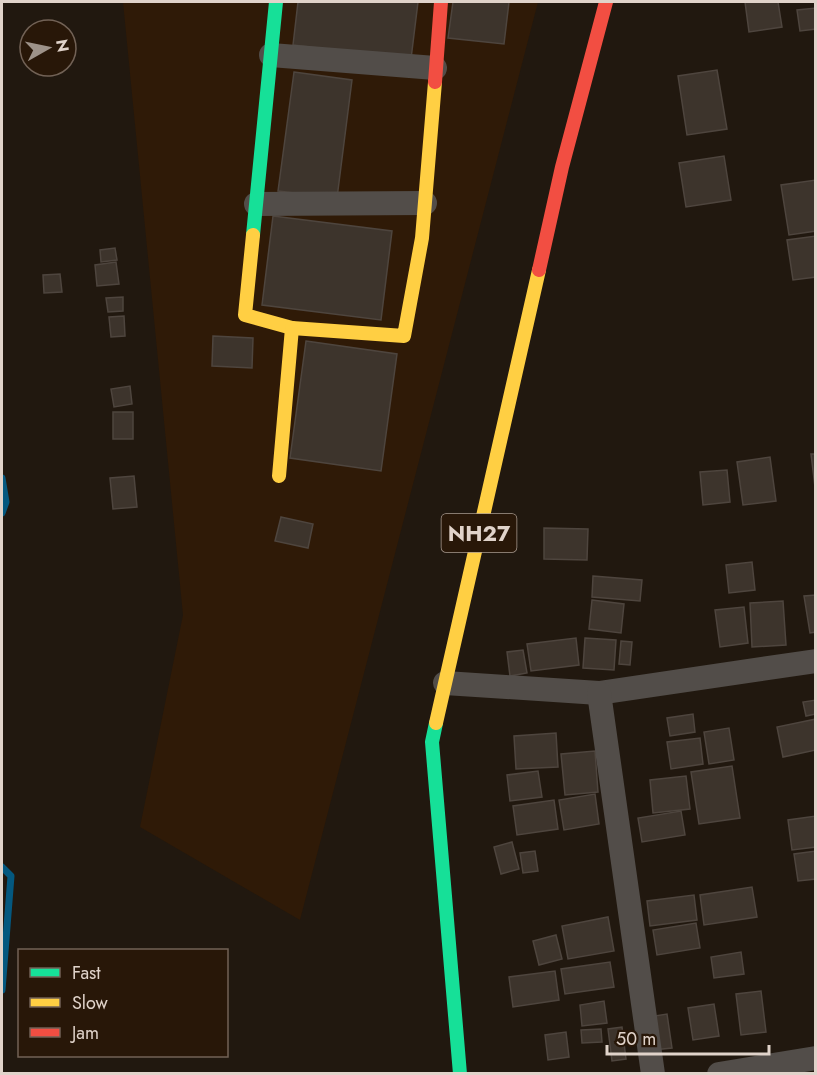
<svg xmlns="http://www.w3.org/2000/svg" width="817" height="1075" font-family="Jost,sans-serif">
<rect width="100%" height="100%" fill="#21180f"/>
<path fill="#2f1a07" d="M123 2H538L300 920 140 827 183 615Z"/>
<g fill="none" stroke-linecap="round" stroke-linejoin="round">
<g stroke="#04587f" stroke-width="7">
<path d="M2 478 6 502 2 513"/>
<path d="M2 867 11 876 2 990"/>
</g>
</g>
<g fill="#3d342c" stroke="#4e453e" stroke-width="1.5">
<path d="M298 2H418L411 59 293 45Z"/>
<path d="M453 2H509L504 44 448 38Z"/>
<path d="M745 2H778L782 27 749 32Z"/>
<path d="M816 8V29L800 31 797 10Z"/>
<path d="M717 70 727 129 687 135 678 76Z"/>
<path d="M294 72 352 80 337 198 278 191Z"/>
<path d="M724 156 731 200 686 207 679 163Z"/>
<path d="M816 180V231L789 235 781 185Z"/>
<path d="M273 216 392 231 381 320 262 305Z"/>
<path d="M816 236V277L793 280 787 240Z"/>
<path d="M115 248 117 260 101 262 100 250Z"/>
<path d="M116 262 119 284 97 286 95 265Z"/>
<path d="M60 274 62 292 44 293 43 275Z"/>
<path d="M123 297V311L108 312 106 298Z"/>
<path d="M124 316 125 336 111 337 109 317Z"/>
<path d="M213 336 253 338 252 368 212 366Z"/>
<path d="M306 341 397 354 381 471 290 458Z"/>
<path d="M130 386 132 404 114 407 111 389Z"/>
<rect x="113" y="412" width="20" height="27"/>
<path d="M811 454H816V487H815Z"/>
<path d="M770 457 776 501 743 505 737 462Z"/>
<path d="M727 470 730 502 703 505 700 472Z"/>
<path d="M134 476 137 507 113 509 110 478Z"/>
<path d="M281 517 313 524 308 548 275 541Z"/>
<path d="M544 528 588 529 587 560 544 559Z"/>
<path d="M752 562 755 590 729 593 726 565Z"/>
<path d="M593 576 642 580 640 601 592 597Z"/>
<path d="M816 595V632L810 633 804 596Z"/>
<path d="M592 600 624 604 621 633 589 629Z"/>
<path d="M783 601 786 645 752 647 750 603Z"/>
<path d="M744 607 748 643 720 647 715 610Z"/>
<path d="M576 638 579 665 531 671 527 644Z"/>
<path d="M585 638 616 640 614 670 583 668Z"/>
<path d="M621 641 632 642 630 665 619 664Z"/>
<path d="M523 650 527 673 510 676 507 652Z"/>
<path d="M816 700V714L806 716 803 702Z"/>
<path d="M693 714 695 732 670 736 667 718Z"/>
<path d="M816 719V750L783 757 777 727Z"/>
<path d="M729 728 734 760 709 764 704 732Z"/>
<path d="M556 733 558 767 516 769 514 736Z"/>
<path d="M700 738 703 764 671 769 667 742Z"/>
<path d="M595 751 598 792 565 795 561 754Z"/>
<path d="M732 766 740 818 699 824 691 772Z"/>
<path d="M538 771 542 797 510 801 507 775Z"/>
<path d="M686 776 690 809 653 813 650 780Z"/>
<path d="M595 794 599 824 564 830 559 800Z"/>
<path d="M554 800 558 829 517 835 513 806Z"/>
<path d="M681 811 685 835 642 842 638 818Z"/>
<path d="M816 816V847L792 850 788 820Z"/>
<path d="M512 842 519 869 501 874 494 847Z"/>
<path d="M535 851 538 871 523 873 520 853Z"/>
<path d="M816 851V879L798 881 794 854Z"/>
<path d="M752 887 757 917 704 925 700 895Z"/>
<path d="M694 895 697 920 650 926 647 901Z"/>
<path d="M608 917 614 951 568 959 562 926Z"/>
<path d="M696 923 700 948 657 955 653 930Z"/>
<path d="M556 935 562 959 539 965 533 941Z"/>
<path d="M741 952 744 974 714 978 711 957Z"/>
<path d="M610 962 614 987 565 994 561 969Z"/>
<path d="M555 971 559 1000 513 1007 509 977Z"/>
<path d="M761 991 766 1032 741 1035 736 994Z"/>
<path d="M604 1001 607 1023 582 1026 580 1005Z"/>
<path d="M714 1004 719 1036 693 1040 688 1008Z"/>
<path d="M667 1014 672 1048 653 1050 648 1017Z"/>
<path d="M622 1027 626 1059 612 1061 608 1029Z"/>
<path d="M601 1029 602 1042 582 1043 581 1030Z"/>
<path d="M566 1032 569 1057 548 1060 545 1035Z"/>
</g>
<g fill="none" stroke-linecap="round" stroke-linejoin="round">
<g stroke="#524d49" stroke-width="24">
<path d="M271 55 435 68"/>
<path d="M256 204 425 203"/>
<path d="M445 683 599 693 816 661"/>
<path d="M599 693 653 1074"/>
<path d="M719 1074 816 1058"/>
</g>
<g stroke="#16e098" stroke-width="14">
<path d="M253 235 276 2"/>
<path d="M436 723 432 742 460 1074"/>
</g>
<g stroke="#ffcf43" stroke-width="14">
<path d="M253 235 245 315 292 328 279 476"/>
<path d="M292 328 404 336 422 238 435 82"/>
<path d="M436 723 539 270"/>
</g>
<g stroke="#f24e42" stroke-width="14">
<path d="M435 82 441 2"/>
<path d="M539 270 562 167 606 2"/>
</g>
</g>
<g text-anchor="middle" stroke-width="5" stroke-linejoin="round" paint-order="stroke">
<rect fill="#281708" stroke="#a99b90" stroke-width="1.5" x="441.5" y="514" width="75" height="38" rx="4.5"/>
<g font-size="22" font-weight="bold" fill="#e0d3ca">
<text x="479" y="541">NH27</text>
</g>
</g>
<rect width="817" height="1075" fill="none" stroke="#e0d3ca" stroke-width="6"/>
<rect x="18" y="949" width="210" height="108" fill="#281708" stroke="#726256" stroke-width="1.5"/>
<rect x="30" y="968" width="30" height="9" fill="#16e098" stroke="#726256" stroke-width="1.5"/>
<text x="72" y="979" font-size="18" fill="#e0d3ca">Fast</text>
<rect x="30" y="998" width="30" height="9" fill="#ffcf43" stroke="#726256" stroke-width="1.5"/>
<text x="72" y="1009" font-size="18" fill="#e0d3ca">Slow</text>
<rect x="30" y="1028" width="30" height="9" fill="#f24e42" stroke="#726256" stroke-width="1.5"/>
<text x="72" y="1039" font-size="18" fill="#e0d3ca">Jam</text>
<g transform="translate(48 48) rotate(81)"><circle r="28" fill="#281708" stroke="#726256" stroke-width="1.5"/>
<path d="M0-4.5L10 22L0 15L-10 22Z" fill="#9d9289"/>
<text y="-9" font-size="16" font-weight="bold" text-anchor="middle" fill="#e0d3ca">N</text>
</g>
<path d="M607 1045v9h162v-9" fill="none" stroke="#e0d3ca" stroke-width="3"/>
<text x="616" y="1045" font-size="18" fill="#e0d3ca" stroke="#281708" stroke-width="4.5" paint-order="stroke">50 m</text>
</svg>
